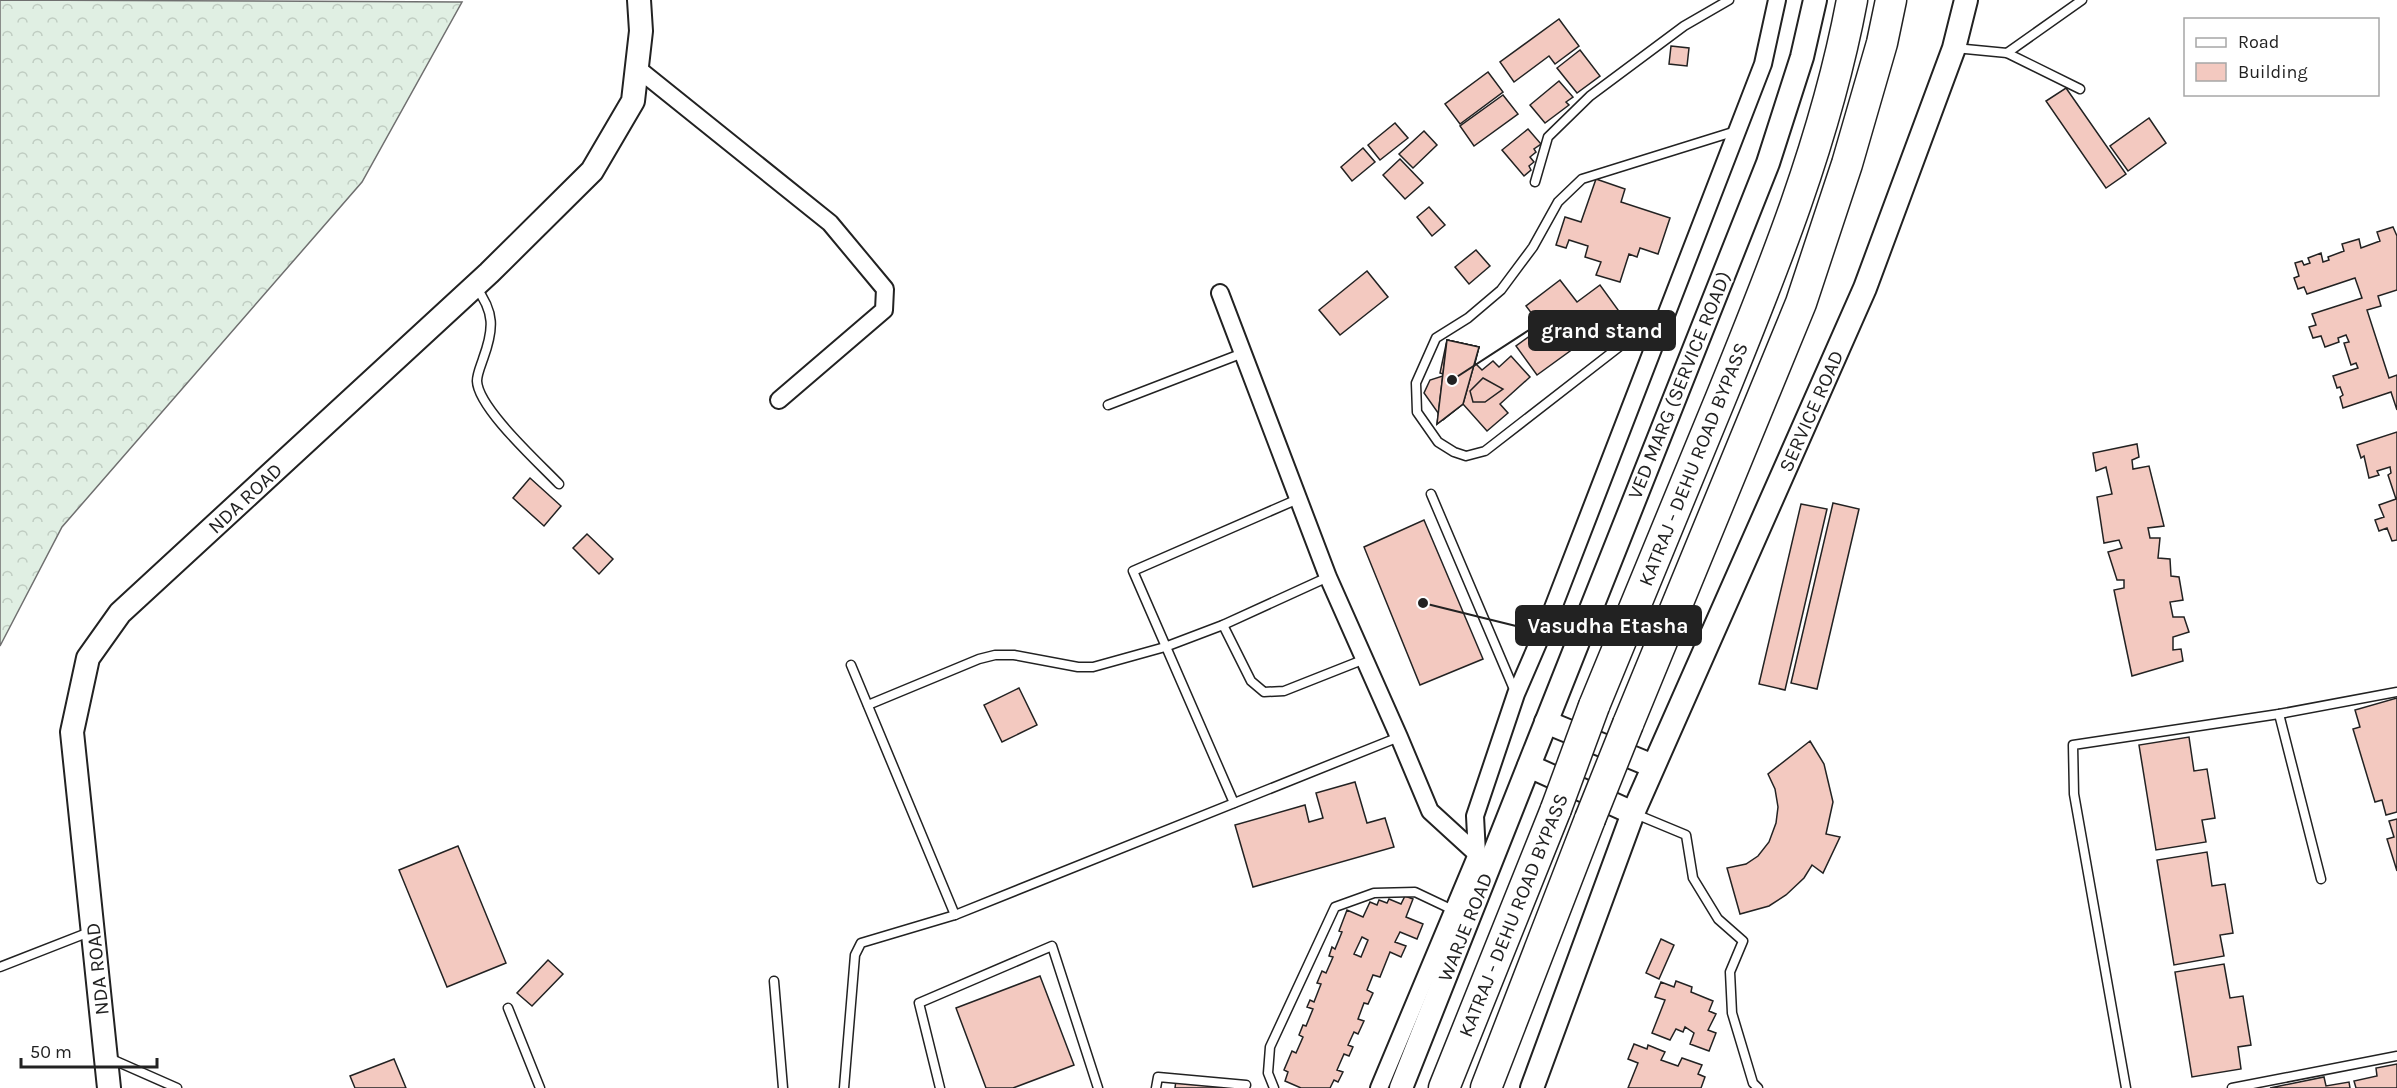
<svg xmlns="http://www.w3.org/2000/svg" width="2397" height="1088" font-family="Karla,sans-serif">
<defs>
<pattern id="forest-crowns" width="20" height="18" patternUnits="userSpaceOnUse" patternTransform="scale(1.5)"><rect width="20" height="18" fill="#e0efe3"/><path d="M2 6a3 3 0 1 1 6 0M12 15a3 3 0 1 1 6 0" fill="none" stroke="#c0cdc2"/></pattern>
</defs>
<rect width="100%" height="100%" fill="#fff"/>
<path fill="url(#forest-crowns)" stroke="#6f6f6f" stroke-width="1.5" d="M0 0 462 2 362 182 62 527 0 646Z"/>
<g fill="#f3c9c0" stroke="#222" stroke-width="1.5" fill-rule="evenodd">
<path d="M1559 19 1579 46 1555 64 1549 56 1514 82 1500 62Z"/>
<path d="M1671 46 1689 48 1687 66 1669 64Z"/>
<path d="M1580 50 1600 76 1577 93 1557 68Z"/>
<path d="M1488 72 1503 92 1460 124 1445 104Z"/>
<path d="M1559 81 1573 97 1566 102 1569 105 1545 123 1530 105Z"/>
<path d="M2066 88 2126 174 2106 188 2046 101Z"/>
<path d="M1503 95 1518 114 1474 146 1460 126Z"/>
<path d="M2149 118 2166 143 2128 171 2110 146Z"/>
<path d="M1395 123 1408 138 1380 160 1368 145Z"/>
<path d="M1528 129 1541 144 1534 149 1536 152 1530 157 1534 162 1529 166 1531 170 1524 176 1502 150Z"/>
<path d="M1424 131 1437 145 1413 168 1399 154Z"/>
<path d="M1363 148 1375 162 1352 181 1341 167Z"/>
<path d="M1400 159 1423 183 1405 199 1383 175Z"/>
<path d="M1596 179 1625 189 1621 202 1670 218 1658 254 1640 248 1637 257 1629 254 1620 282 1596 275 1601 262 1585 257 1588 246 1569 240 1566 248 1556 245 1565 217 1581 222Z"/>
<path d="M1429 207 1445 225 1432 236 1417 217Z"/>
<path d="M2393 227 2397 236V290L2378 296 2381 306 2367 310 2389 378 2397 375V410L2391 392 2343 408 2340 397 2343 395 2340 387 2337 388 2333 376 2358 368 2356 363 2351 365 2344 343 2349 342 2346 335 2338 338 2339 342 2325 347 2321 336 2313 338 2309 327 2316 325 2312 314 2362 298 2355 278 2307 294 2304 287 2298 289 2294 278 2299 276 2295 263 2302 261 2304 265 2310 263 2308 258 2321 253 2323 262 2329 260 2328 257 2344 251 2342 244 2359 239 2361 248 2380 241 2377 232Z"/>
<path d="M1476 250 1490 266 1469 284 1455 267Z"/>
<path d="M1367 271 1388 297 1340 335 1319 310Z"/>
<path d="M1560 280 1577 302 1600 285 1621 314 1537 375 1516 346 1542 327 1526 306Z"/>
<path d="M1447 340 1479 347 1475 363 1482 370 1493 361 1499 367 1511 356 1530 377 1500 404 1508 413 1487 431 1463 404 1443 420 1424 393 1430 380 1446 375 1440 373Z"/>
<path d="M1447 340 1479 347 1463 404 1437 424Z"/>
<path d="M1447 340 1479 347 1441 413Z"/>
<path d="M1447 340 1479 347 1463 404 1437 424Z"/>
<path d="M1483 378 1503 389 1485 402H1473L1470 391Z"/>
<path d="M2397 432V540L2392 541 2387 528 2379 531 2375 520 2384 517 2379 505 2396 499 2388 475 2391 473 2390 467 2377 471 2379 475 2369 478 2364 456 2361 458 2357 445Z"/>
<path d="M2137 444 2139 457 2132 460 2133 469 2149 466 2164 526 2148 528 2150 538H2160L2158 558 2170 559 2171 576 2179 577 2183 600 2170 602 2173 617H2184L2189 632 2173 637V650L2181 649 2183 661 2132 676 2114 590 2124 588V580H2117L2108 552 2122 548 2119 540 2104 543 2097 497 2112 494 2106 467 2096 471 2093 453Z"/>
<path d="M530 478 561 506 544 526 513 498Z"/>
<path d="M1833 503 1859 509 1817 689 1791 683Z"/>
<path d="M1801 504 1827 509 1785 690 1759 684Z"/>
<path d="M1424 520 1483 659 1420 685 1364 547Z"/>
<path d="M587 534 613 559 599 574 573 548Z"/>
<path d="M1019 688 1037 725 1002 742 984 705Z"/>
<path d="M2397 698V812L2386 815 2382 800 2375 802 2353 729 2360 727 2355 710Z"/>
<path d="M2189 737 2194 771 2207 769 2215 818 2202 820 2206 842 2156 850 2139 745Z"/>
<path d="M1810 741 1824 764 1833 802 1826 834 1840 837 1823 873 1812 865 1804 878 1786 895 1769 906 1740 914 1727 868 1746 864 1758 856 1769 842 1776 823 1778 807 1775 789 1768 774Z"/>
<path d="M1355 782 1367 823 1385 818 1394 847 1253 887 1235 825 1305 805 1309 822 1323 818 1316 793Z"/>
<path d="M2397 819V871L2387 839 2394 837 2389 821Z"/>
<path d="M458 846 506 963 447 987 399 870Z"/>
<path d="M2207 852 2212 886 2225 884 2233 933 2220 935 2224 956 2174 965 2157 860Z"/>
<path d="M1405 896 1413 899 1406 917 1423 924 1417 939 1400 932 1395 942 1406 946 1401 957 1390 952 1380 977 1373 975 1367 990 1373 993 1368 1004 1364 1003 1358 1019 1364 1021 1358 1034 1354 1032 1348 1045 1353 1047 1349 1056 1344 1054 1337 1070 1343 1072 1338 1082 1334 1080 1330 1088H1301L1285 1081 1288 1072 1284 1070 1292 1051 1296 1053 1303 1037 1299 1035 1303 1025 1306 1026 1313 1009 1307 1007 1310 1000 1314 1002 1321 984 1317 983 1322 971 1326 973 1333 957 1329 956 1332 947 1335 949 1342 932 1339 931 1347 910 1363 917 1370 902 1377 905 1379 900 1387 903 1389 899 1401 904ZM1362 937 1368 940 1361 957 1354 954Z"/>
<path d="M1661 939 1674 945 1659 979 1646 973Z"/>
<path d="M548 960 563 974 532 1006 517 993Z"/>
<path d="M2224 964 2230 998 2243 996 2251 1045 2238 1047 2241 1069 2192 1077 2175 972Z"/>
<path d="M1040 976 1074 1065 1013 1088H986L956 1008Z"/>
<path d="M1676 981 1692 987 1691 992 1713 1001 1709 1011 1716 1014 1708 1030 1716 1033 1709 1051 1690 1044 1694 1033 1685 1027 1683 1032 1676 1029 1670 1040 1652 1033 1665 1000 1655 997 1661 982 1674 987Z"/>
<path d="M1634 1044 1647 1049 1648 1045 1665 1052 1661 1060 1678 1066 1682 1058 1702 1065 1698 1074 1705 1077 1701 1088H1628L1638 1063 1628 1059Z"/>
<path d="M394 1059 406 1088H355L350 1076Z"/>
<path d="M2397 1064V1088H2356L2354 1081 2377 1076 2376 1068Z"/>
<path d="M2324 1077 2326 1086 2349 1082 2350 1088H2270Z"/>
<path d="M1176 1080 1235 1088H1175Z"/>
</g>
<g fill="none" stroke-linecap="round" stroke-linejoin="round">
<g stroke="#222" stroke-width="11">
<g id="lane">
<path d="M1955 48 2007 53 2080 89"/>
<path d="M2007 53 2082 0"/>
<path d="M1535 182 1548 137 1590 96 1684 26 1729 0"/>
<path d="M475 286C495 312 494 329 483 359 481 365 477 374 477 381 478 408 539 463 559 484"/>
<path d="M1664 312 1485 451 1466 456 1454 452 1438 442 1417 412 1416 383 1436 338 1468 318 1501 290 1533 247 1558 202 1582 179 1736 131"/>
<path d="M1108 405 1243 353"/>
<path d="M1431 494 1516 694"/>
<path d="M1223 625 1251 681 1264 692 1284 691 1365 659"/>
<path d="M851 665 955 915"/>
<path d="M868 705 979 659 995 655H1014L1078 667H1093L1165 647 1223 625 1328 577"/>
<path d="M2279 714 2321 879"/>
<path d="M1234 803 1133 571 1298 499"/>
<path d="M1633 813 1686 835 1693 878 1718 919 1743 941 1730 972 1732 1013 1753 1083 1758 1088"/>
<path d="M0 967 92 931"/>
<path d="M774 981 783 1088"/>
<path d="M508 1008 540 1088"/>
<path d="M109 1058 177 1088"/>
<path d="M844 1088 855 955 861 943 955 915 1399 737"/>
<path d="M940 1088 919 1003 1052 946 1098 1088"/>
<path d="M1156 1088 1158 1077 1246 1085"/>
<path d="M1274 1088 1268 1073 1270 1047 1335 907 1374 893 1415 892 1453 910"/>
<path d="M2126 1088 2074 794 2073 745 2279 714 2397 692"/>
<path d="M2232 1088 2397 1056"/>
</g>
</g>
<g stroke="#222" stroke-width="20">
<g id="street">
<path d="M637 68 830 223 885 289 884 310 779 400"/>
<path d="M1220 293 1328 577 1399 737 1430 811 1477 854"/>
<path d="M1477 854 1475 816 1516 694 1551 613 1763 64 1777 0"/>
<path d="M1379 1088 1477 854 1482 862"/>
</g>
</g>
<g stroke="#222" stroke-width="26">
<g id="secondary">
<path d="M1546 722 1653 766"/>
<path d="M1529 766 1633 813"/>
<path d="M109 1088 72 732 88 658 120 613 489 273 592 171 633 101 641 31 639 0"/>
<path d="M1401 1088 1768 163 1802 57 1815 0"/>
<path d="M1532 1088 1633 813 1865 288 1954 48 1966 0"/>
</g>
</g>
<g stroke="#222" stroke-width="33">
<g id="highway">
<path d="M1594 706C1636 604 1678 502 1720 400 1773 270 1826 139 1852 0"/>
<path d="M1628 724 1801 303 1847 164 1882 43 1891 0"/>
<path d="M1444 1088 1556 809"/>
<path d="M1486 1088 1590 819"/>
</g>
</g>
<use href="#lane" stroke="#fff" stroke-width="8"/>
<use href="#street" stroke="#fff" stroke-width="16"/>
<use href="#secondary" stroke="#fff" stroke-width="22"/>
<use href="#highway" stroke="#fff" stroke-width="30"/>
<g stroke="#222" stroke-width="33" stroke-linecap="butt">
<g id="highway-bridge">
<path d="M1556 809 1594 706"/>
<path d="M1590 819 1628 724"/>
</g>
</g>
<use href="#highway-bridge" stroke="#fff" stroke-width="30"/>
</g>
<g text-anchor="middle" stroke-width="4.5" stroke-linejoin="round" paint-order="stroke">
<g font-size="20" fill="#222" stroke="#fff">
<text transform="translate(1679 385) rotate(-68)" y="7">VED MARG (SERVICE ROAD)</text>
<text transform="translate(1811 411) rotate(-66)" y="7">SERVICE ROAD</text>
<text transform="translate(1693 464) rotate(-68)" y="7">KATRAJ - DEHU ROAD BYPASS</text>
<text transform="translate(245 498) rotate(-43)" y="7">NDA ROAD</text>
<text transform="translate(1513 915) rotate(-68)" y="7">KATRAJ - DEHU ROAD BYPASS</text>
<text transform="translate(1465 927) rotate(-68)" y="7">WARJE ROAD</text>
<text transform="translate(97 969) rotate(-96)" y="7">NDA ROAD</text>
</g>
</g>
<path fill="none" stroke="#222" stroke-width="2" d="M1452 380L1529 330M1423 603L1516 626"/>
<g fill="#222" stroke="#fff" stroke-width="2">
<circle cx="1452" cy="380" r="6"/>
<circle cx="1423" cy="603" r="6"/>
</g>
<g fill="#222" stroke="#222" stroke-width="2">
<rect x="1529" y="311" width="146" height="39" rx="6"/>
<rect x="1516" y="606" width="185" height="39" rx="6"/>
</g>
<g font-size="21" text-anchor="middle" font-weight="bold" fill="#fff">
<text x="1602" y="338">grand stand</text>
<text x="1608" y="633">Vasudha Etasha</text>
</g>
<rect x="2184" y="18" width="195" height="78" fill="#ffffff" stroke="#a7a7a7" stroke-width="1.5"/>
<rect x="2196" y="38" width="30" height="9" fill="#ffffff" stroke="#a7a7a7" stroke-width="1.5"/>
<text x="2238" y="48" font-size="18" fill="#222222">Road</text>
<rect x="2196" y="63" width="30" height="18" fill="#f3c9c0" stroke="#a7a7a7" stroke-width="1.5"/>
<text x="2238" y="78" font-size="18" fill="#222222">Building</text>
<path d="M21 1058v9h136v-9" fill="none" stroke="#222222" stroke-width="3"/>
<text x="30" y="1058" font-size="18" fill="#222222" stroke="#ffffff" stroke-width="4.5" paint-order="stroke">50 m</text>
</svg>
